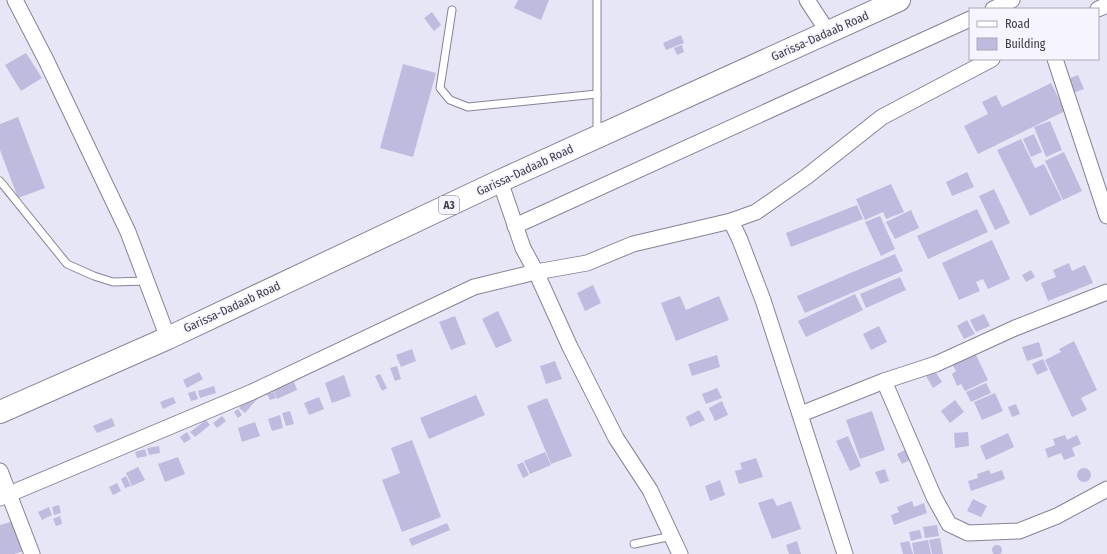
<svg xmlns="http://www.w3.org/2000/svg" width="1107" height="554" font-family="'Fira Sans Condensed',sans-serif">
<rect width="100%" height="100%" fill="#e7e6f7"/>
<g fill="#bebbde">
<path d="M518 0H549L541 20 514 8Z"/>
<path d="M432 12 441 25 434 31 424 18Z"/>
<path d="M681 35 684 43 666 50 663 43Z"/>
<path d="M682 45 684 52 677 55 674 48Z"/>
<path d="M26 53 42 78 21 91 5 65Z"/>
<path d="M403 64 436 73 413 157 380 148Z"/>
<path d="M1078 75 1084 89 1073 93 1068 79Z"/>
<path d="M1051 83 1065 111 978 154 964 126 988 114 982 102 996 95 1002 107Z"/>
<path d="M18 117 45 188 18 198 0 150V124Z"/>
<path d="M1050 121 1062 150 1046 157 1034 127Z"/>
<path d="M1034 134 1042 152 1031 157 1023 139Z"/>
<path d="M1021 139 1035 168 1044 164 1062 200 1030 216 997 150Z"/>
<path d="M1064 152 1082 191 1063 200 1045 161Z"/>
<path d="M967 172 974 187 952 196 946 182Z"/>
<path d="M891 184 904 212 886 219 883 212 865 220 856 199Z"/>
<path d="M994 189 1010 223 995 230 979 196Z"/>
<path d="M857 205 863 219 791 247 786 233Z"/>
<path d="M977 209 988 232 928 259 917 236Z"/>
<path d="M911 210 919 228 895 239 886 222Z"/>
<path d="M880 216 895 249 881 256 865 222Z"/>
<path d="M992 240 1010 279 988 289 983 279 976 282 980 291 959 300 942 263Z"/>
<path d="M895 254 903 271 805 313 797 296Z"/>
<path d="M1069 263 1072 271 1085 265 1093 283 1048 301 1041 283 1056 277 1053 270Z"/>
<path d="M1031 270 1035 277 1026 282 1022 275Z"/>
<path d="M900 277 906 290 866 308 860 294Z"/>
<path d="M593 285 601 303 585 311 577 293Z"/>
<path d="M855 294 863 310 806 337 798 321Z"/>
<path d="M680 296 686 310 719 296 729 320 676 341 661 303Z"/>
<path d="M498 311 512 341 496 348 482 319Z"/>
<path d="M984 314 990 326 976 332 970 320Z"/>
<path d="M455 316 466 344 451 350 439 322Z"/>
<path d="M967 320 975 334 964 339 957 326Z"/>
<path d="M879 326 887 342 871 350 863 334Z"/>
<path d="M1074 341 1097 390 1081 398 1087 410 1072 417 1045 360 1061 352 1059 349Z"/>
<path d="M1039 342 1043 356 1027 361 1022 347Z"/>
<path d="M412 349 416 361 401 367 396 355Z"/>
<path d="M975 353 988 380 965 391 961 384 957 386 952 374 956 371 952 364Z"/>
<path d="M717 355 720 367 692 376 688 364Z"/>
<path d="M1043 359 1048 370 1037 375 1032 364Z"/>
<path d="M555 361 562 379 546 384 540 366Z"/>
<path d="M397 366 401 379 395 381 390 368Z"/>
<path d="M935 371 942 382 933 388 926 376Z"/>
<path d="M199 372 203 379 187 388 183 380Z"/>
<path d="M380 374 387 388 382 391 375 376Z"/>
<path d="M344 375 351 396 332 403 325 383Z"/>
<path d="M294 382 297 390 277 399 274 391Z"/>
<path d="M986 383 991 393 971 402 966 392Z"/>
<path d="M214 386 216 393 200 398 198 391Z"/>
<path d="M717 388 722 398 706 404 702 394Z"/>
<path d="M195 391 198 399 191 401 188 393Z"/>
<path d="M274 392 276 398 270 400 267 394Z"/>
<path d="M252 393 258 398 245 413 239 408Z"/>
<path d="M995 393 1003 411 982 420 974 402Z"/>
<path d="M476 395 485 415 429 439 420 418Z"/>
<path d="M173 397 176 403 163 409 160 402Z"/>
<path d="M319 397 324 409 309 415 304 403Z"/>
<path d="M547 398 572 456 551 464 527 406Z"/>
<path d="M955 400 964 412 950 423 941 411Z"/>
<path d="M722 401 728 415 715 421 709 408Z"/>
<path d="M1016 404 1020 414 1012 417 1008 407Z"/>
<path d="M238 409 242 415 238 418 234 412Z"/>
<path d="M699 410 705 420 690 427 686 417Z"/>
<path d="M290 411 294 424 286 426 282 413Z"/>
<path d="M872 411 885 450 860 459 846 420Z"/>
<path d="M280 415 283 428 272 431 268 419Z"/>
<path d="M222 416 226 421 217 428 213 423Z"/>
<path d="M112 418 115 426 97 433 93 426Z"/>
<path d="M206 420 210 425 195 437 190 432Z"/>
<path d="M255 422 260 436 242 442 238 428Z"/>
<path d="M187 432 191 439 184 443 180 437Z"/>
<path d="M968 432 969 446 955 448 954 433Z"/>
<path d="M1008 433 1014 447 986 460 980 446Z"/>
<path d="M1065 435 1067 440 1077 435 1081 444 1072 448 1075 456 1064 460 1061 453 1048 458 1045 449 1055 445 1053 439Z"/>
<path d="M848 436 861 466 850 471 836 441Z"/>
<path d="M412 440 441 517 402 532 382 480 400 473 391 448Z"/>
<path d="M159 446 160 453 149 455 147 448Z"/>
<path d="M145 449 147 456 137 458 135 452Z"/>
<path d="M907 449 912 459 902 464 897 454Z"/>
<path d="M545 452 551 465 530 474 524 461Z"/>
<path d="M178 457 185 474 165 482 158 464Z"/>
<path d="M756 458 763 477 739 484 735 471 742 469 740 463Z"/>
<path d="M523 462 529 475 523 478 517 465Z"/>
<path d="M138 467 145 480 132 486 126 473Z"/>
<circle cx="1084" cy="475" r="7"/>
<path d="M885 469 889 481 880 484 875 472Z"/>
<path d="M989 470 991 474 1002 470 1005 479 971 491 968 481 978 478 977 474Z"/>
<path d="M126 476 131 486 125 488 121 479Z"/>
<path d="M720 480 725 495 710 501 705 486Z"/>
<path d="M117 483 121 491 113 495 109 487Z"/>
<path d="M773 498 777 506 791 501 801 529 772 539 758 503Z"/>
<path d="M973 499 987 506 981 517 967 511Z"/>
<path d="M912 501 914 507 924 503 927 513 894 525 891 515 899 512 897 507Z"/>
<path d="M59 505 61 513 54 515 52 507Z"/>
<path d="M49 507 52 515 42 520 38 512Z"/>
<path d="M60 516 62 524 56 526 53 519Z"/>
<path d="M14 521 24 551 14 554H0V525Z"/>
<path d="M447 523 450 530 412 546 409 539Z"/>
<path d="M937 525 939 536 925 538 923 527Z"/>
<path d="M920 530 922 538 911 541 909 532Z"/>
<path d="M940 538 943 554H932L929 540Z"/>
<path d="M928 540 931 554H914L912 543Z"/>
<path d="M797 541 801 554H789L786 545Z"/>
<path d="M909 541 913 554H903L900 543Z"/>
<circle cx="997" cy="550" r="5"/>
</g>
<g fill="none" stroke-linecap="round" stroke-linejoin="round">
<g stroke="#868494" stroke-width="9">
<g id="service">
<path d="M452 10 440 88 450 100 468 107 597 94"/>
<path d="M597 134V0"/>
<path d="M0 181 67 264 94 276 113 282 147 281"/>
<path d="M634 544 672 536"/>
</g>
</g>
<g stroke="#868494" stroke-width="17">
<g id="minor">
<path d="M15 0 46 60 128 232 168 338"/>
<path d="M807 0 828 32"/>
<path d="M993 9 1012 0"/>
<path d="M1098 9 1107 5"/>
<path d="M1055 59 1107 216"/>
<path d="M500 181 523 248 536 272 570 347 616 438 650 490 680 554"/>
<path d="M731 221 740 240 763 300 845 554"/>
<path d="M515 226 970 19"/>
<path d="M884 381 934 497 949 524 968 533 1019 531 1057 516 1107 489"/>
<path d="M801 414 884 381 936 364 1015 328 1107 292"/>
<path d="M0 471 32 554"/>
<path d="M0 498 252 392 474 287 536 272 587 263 633 244 731 221 756 212 806 177 882 117 992 59"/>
</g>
</g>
<g stroke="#868494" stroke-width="24">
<path id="trunk" d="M0 412 168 338 500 181 899 0"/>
</g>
<use href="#service" stroke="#fff" stroke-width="7"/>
<use href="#minor" stroke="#fff" stroke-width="15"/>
<use href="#trunk" stroke="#fff" stroke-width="22"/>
</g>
<g text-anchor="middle" stroke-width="3.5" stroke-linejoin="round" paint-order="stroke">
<rect fill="#f5f4ff" stroke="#74737b" stroke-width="1" x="439" y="196" width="20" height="18" rx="3"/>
<g font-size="11" font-weight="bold" fill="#3d3c43">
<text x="449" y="209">A3</text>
</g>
<g font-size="12" fill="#3d3c43" stroke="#f5f4ff">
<text transform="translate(820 36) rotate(-24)" y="4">Garissa-Dadaab Road</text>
<text transform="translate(525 170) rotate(-25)" y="4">Garissa-Dadaab Road</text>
<text transform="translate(232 307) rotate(-25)" y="4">Garissa-Dadaab Road</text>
</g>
</g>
<rect x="969" y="8" width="130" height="52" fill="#f5f4ff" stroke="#abaab4"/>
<rect x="977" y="21" width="20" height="6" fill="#ffffff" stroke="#abaab4"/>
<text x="1005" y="28" font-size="12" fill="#3d3c43">Road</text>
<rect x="977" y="38" width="20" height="12" fill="#bebbde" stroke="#abaab4"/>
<text x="1005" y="48" font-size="12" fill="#3d3c43">Building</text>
</svg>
